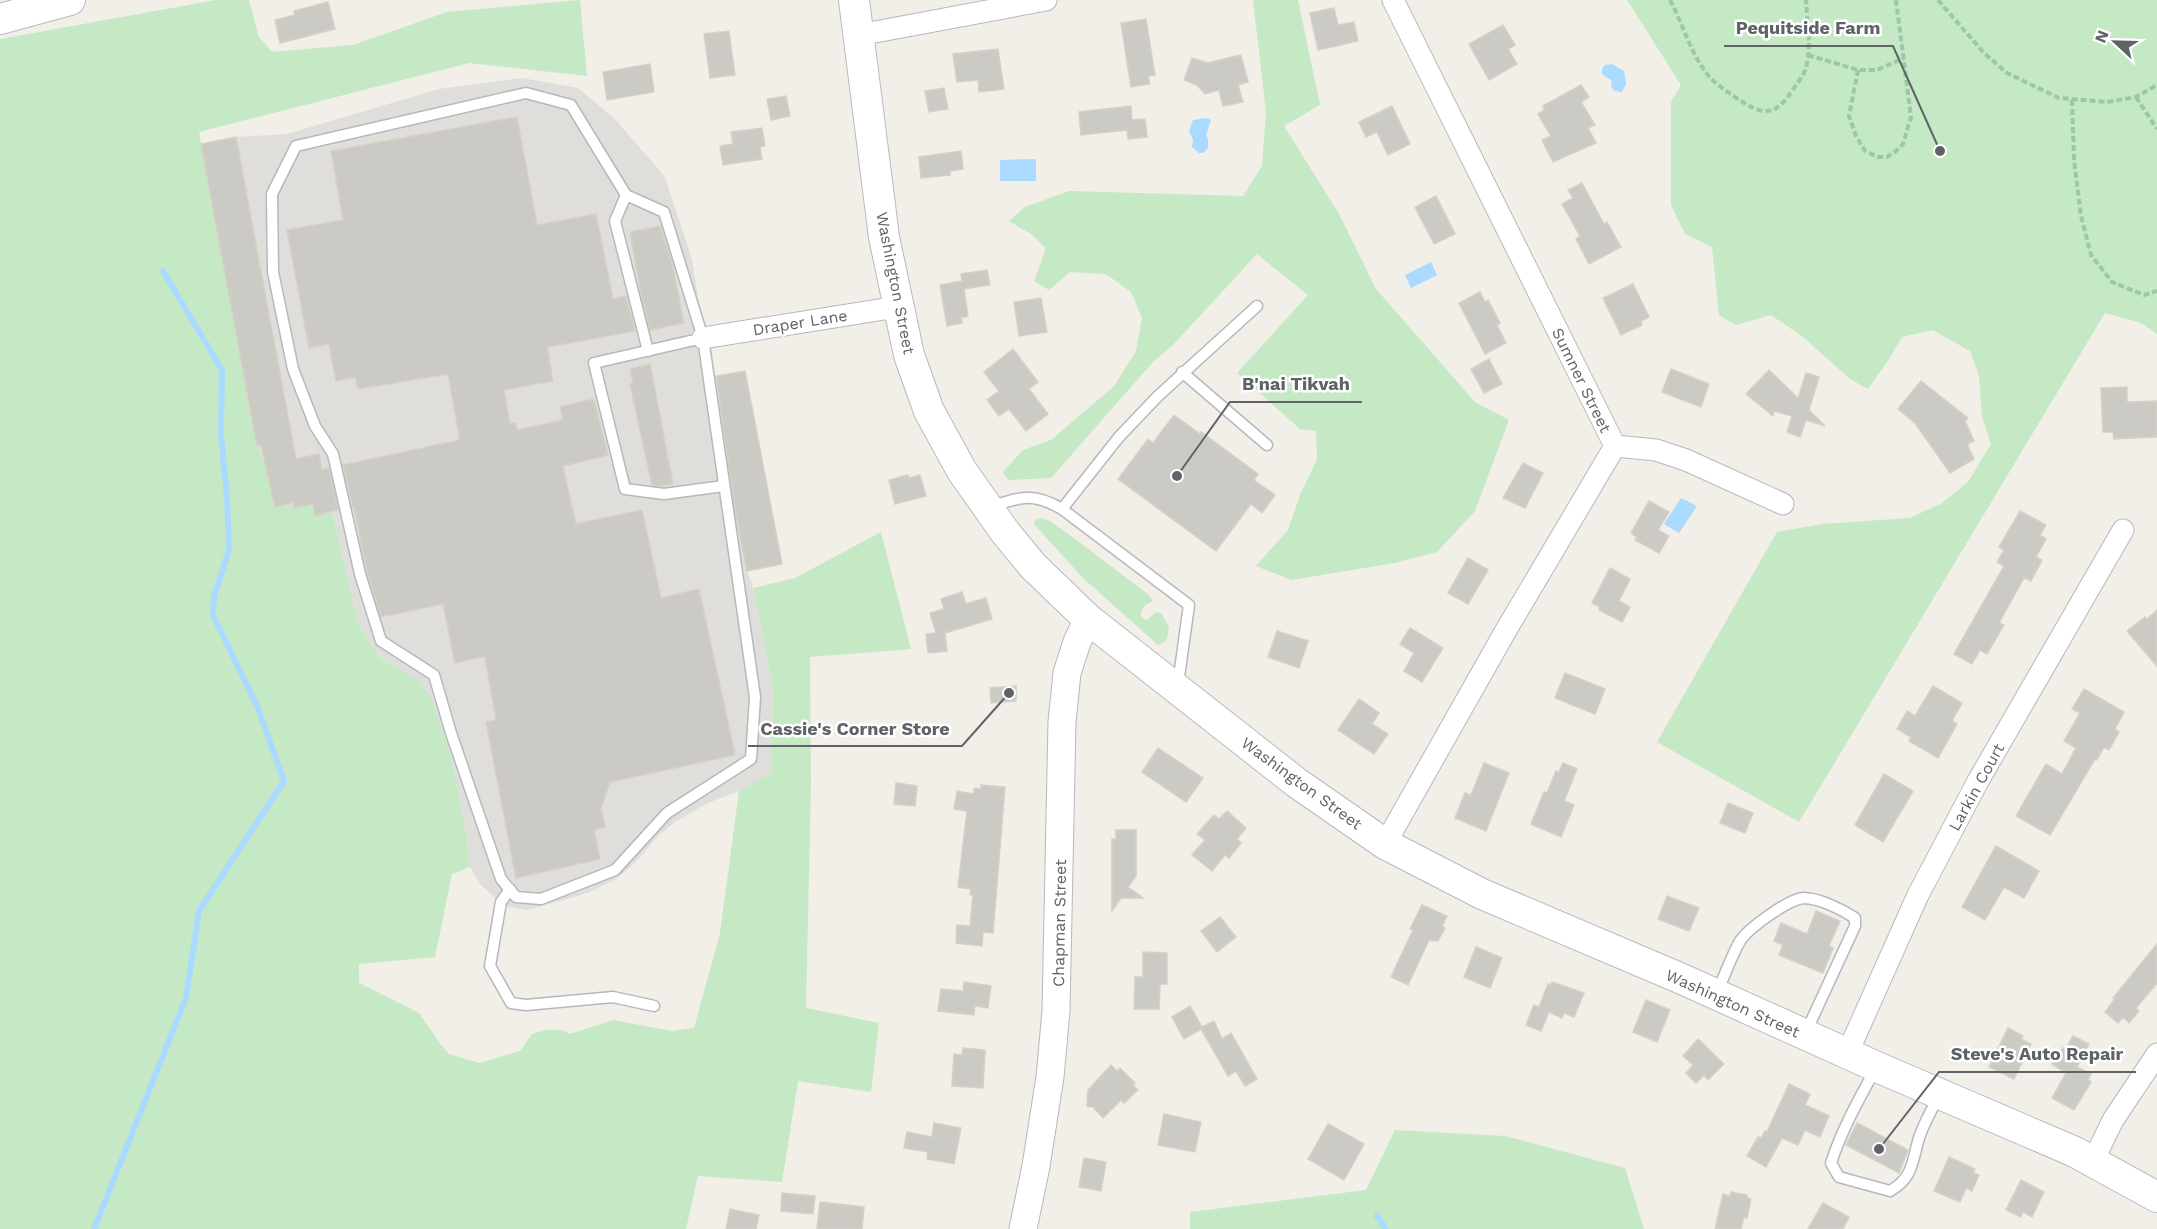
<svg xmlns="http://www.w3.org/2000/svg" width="2157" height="1229" font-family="'Work Sans',sans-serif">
<rect width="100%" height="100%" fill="#f1efe8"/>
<path fill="#e0deda" d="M522 78 578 88 615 119 665 177 692 259 710 377 747 571 752 583 773 687 771 773 739 791 708 803 675 822 658 836 635 863 616 879 588 893 528 910 508 907 496 899 480 884 470 867 466 832 450 753 431 698 419 680 379 657 358 623 332 512 315 516 312 504 294 508 275 507 266 468 257 446 201 144 236 137 287 134 439 89Z"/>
<g fill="#c5e8c5">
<path d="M216 0H249L259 37 272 52 353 45 447 12 580 0 587 76 469 63 199 132 257 446 266 468 275 506 288 503 294 508 313 504 315 516 332 512 358 623 379 657 419 680 431 698 450 753 466 832 470 867 452 874 435 957 359 964V983L419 1013 441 1045 449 1054 479 1063 520 1051 532 1034 547 1030H561L570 1034 613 1020 672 1031 694 1028 720 933 739 791 771 773 773 687 753 588 795 578 881 532 911 649 810 657 811 783 806 1008 879 1023 871 1092 798 1081 782 1182 698 1176 686 1229H0V39Z"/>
<path d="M1253 0H1298L1320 105 1284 126 1339 214 1376 289 1475 402 1509 420 1475 511 1437 552 1395 563 1291 580 1256 566 1288 530 1300 495 1317 459 1316 431 1300 429 1237 373 1308 295 1257 254 1173 345 1153 362 1051 478 1008 480 1003 472 1023 450 1051 440 1114 386 1136 351 1142 318 1131 292 1106 274 1070 272 1049 290 1034 281 1046 248 1031 234 1009 221 1025 207 1069 191 1243 196 1262 166 1266 112Z"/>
<path d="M1627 0H2157V334L2141 323 2105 313 1799 822 1657 742 1777 532 1822 524 1910 518 1942 503 1968 482 1991 444 1982 417 1979 376 1970 351 1933 330 1902 337 1887 362 1868 389 1850 379 1803 337 1771 315 1736 325 1719 315 1712 247 1685 234 1671 205V102L1681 85Z"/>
<path d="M1040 518 1050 521 1067 533 1149 595 1153 601C1145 604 1140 608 1141 617L1147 620 1156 612 1161 613 1169 627 1167 640 1158 645 1083 578 1034 524 1035 520Z"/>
<path d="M1395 1130 1505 1136 1625 1168 1644 1229H1190V1212L1366 1190Z"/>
</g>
<g fill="#aadaff">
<path d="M1612 64 1624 71 1626 84 1622 92 1615 91 1611 87 1612 81 1602 74V69L1605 65Z"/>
<path d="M1206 118 1211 120 1206 135 1208 139V148L1203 153H1199L1192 147 1193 140 1189 131 1193 120Z"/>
<path d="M1036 159V181H1000V160Z"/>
<path d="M1431 262 1437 275 1411 288 1405 275Z"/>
<path d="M1681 498 1697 506 1679 533 1664 524Z"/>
</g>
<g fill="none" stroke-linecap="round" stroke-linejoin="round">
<g stroke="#aadaff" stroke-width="6">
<path d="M1377 1216 1386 1229"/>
<path d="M94 1229 186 998 199 911 284 781 258 708 213 615 214 596 229 550 227 497 221 435 222 370 163 271"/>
</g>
</g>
<g fill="#cccac5" stroke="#d6d1c6" stroke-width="1.5">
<path d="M328 2 335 29 280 43 275 20 295 15 294 11Z"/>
<path d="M1334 8 1338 25 1354 22 1358 41 1318 50 1310 13Z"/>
<path d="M1146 19 1155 75 1148 76 1150 84 1131 87 1121 23Z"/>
<path d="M1503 25 1515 45 1508 49 1517 64 1489 80 1469 44Z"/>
<path d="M729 31 735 75 710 78 704 34Z"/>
<path d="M998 49 1004 89 979 92 978 80 957 82 953 54Z"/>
<path d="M1241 55 1248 82 1238 85 1243 102 1223 106 1219 90 1205 94 1197 85 1184 80 1192 58 1208 63Z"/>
<path d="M650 64 654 92 607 100 603 72Z"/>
<path d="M1581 85 1589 97 1581 102 1595 125 1588 128 1596 143 1553 162 1542 140 1551 136 1538 114 1544 110 1543 106Z"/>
<path d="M944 88 948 109 929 112 925 91Z"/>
<path d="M786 96 790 116 771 120 767 99Z"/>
<path d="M1131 106 1132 120 1145 119 1147 137 1128 139 1127 130 1081 135 1079 112Z"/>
<path d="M1392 106 1410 144 1388 155 1377 132 1366 137 1359 122Z"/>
<path d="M517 117 537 225 596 214 613 299 626 296 635 331 547 347 553 381 504 390 510 424 516 423 517 430 563 420 560 407 594 399 608 455 563 466 576 524 642 510 661 598 699 589 735 755 610 782 601 808 605 827 594 830 600 859 516 878 486 722 496 720 485 656 455 663 443 604 381 617 367 572 354 507H353L343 465 460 440 448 374 358 389 355 377 336 381 329 344 309 348 287 230 343 220 331 151Z"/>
<path d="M762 128 765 146 760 147 762 159 723 165 720 146 733 144 731 132Z"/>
<path d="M236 137 296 459 319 454 322 470 329 468 338 510 315 516 313 504 294 508 293 502 275 507 261 445 257 446 201 144Z"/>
<path d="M961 151 963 169 950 171V175L921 178 919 157Z"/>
<path d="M1582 183 1604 224 1607 222 1621 247 1589 264 1576 239 1580 236 1562 204 1573 198 1568 190Z"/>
<path d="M1436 196 1455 234 1434 244 1415 207Z"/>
<path d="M660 226 672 263 684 323 650 330 641 294 630 232Z"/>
<path d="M987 270 990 285 964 289 968 316 961 318 962 323 947 326 940 285 962 281 961 274Z"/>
<path d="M1633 284 1649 317 1641 321 1642 325 1621 335 1603 298Z"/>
<path d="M1480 292 1485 302 1488 300 1500 323 1497 325 1506 343 1485 354 1459 303Z"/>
<path d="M1041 298 1047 332 1019 336 1014 302Z"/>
<path d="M1013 349 1038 382 1029 389 1048 414 1026 431 1009 409 999 416 987 400 999 391 984 372Z"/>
<path d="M1489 359 1502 384 1484 393 1471 369Z"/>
<path d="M650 364 673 484 662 486 652 485 630 384 633 383 630 369Z"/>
<path d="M1671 369 1709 384 1701 407 1662 392Z"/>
<path d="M1769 370 1798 398 1806 373 1819 377 1809 410 1825 426 1806 420 1800 437 1787 432 1792 416 1774 411 1773 416 1746 394Z"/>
<path d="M745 371 782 564 747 571 735 510 716 376Z"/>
<path d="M1921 381 1968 418 1965 421 1974 441 1967 444 1974 459 1950 473 1915 423 1898 409Z"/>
<path d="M2127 387V402L2157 401V437L2114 439 2113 432H2103L2101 388Z"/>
<path d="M1174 415 1200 434 1201 432 1258 474 1254 480 1275 495 1262 513 1251 504 1216 551 1118 479 1148 439 1153 443Z"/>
<path d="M1523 463 1543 473 1525 508 1503 498Z"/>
<path d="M908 475 909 478 920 475 926 496 895 504 889 480Z"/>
<path d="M1649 501 1669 512 1658 530 1669 536 1659 553 1635 540 1637 537 1631 533Z"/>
<path d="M2020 511 2046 525 2040 535 2046 539 2036 557 2042 560 2031 581 2024 578 1999 623 2004 625 1987 654 1980 650 1972 664 1954 654 2004 566 1997 562 2004 550 1999 547Z"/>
<path d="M1468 558 1488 570 1468 604 1448 593Z"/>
<path d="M1610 568 1630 579 1619 601 1630 607 1622 622 1599 610 1600 607 1592 603Z"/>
<path d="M962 592 966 604 986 598 992 619 945 633 947 651 928 653 926 634 936 633 930 613 944 609 941 599Z"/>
<path d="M2157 610V666L2127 631 2145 617 2147 619Z"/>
<path d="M1410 628 1443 648 1422 682 1404 671 1414 653 1400 644Z"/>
<path d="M1277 631 1308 641 1299 668 1268 657Z"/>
<path d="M1565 673 1605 689 1595 714 1555 698Z"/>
<path d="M1016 686V701L991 703 990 688Z"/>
<path d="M1933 686 1962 703 1952 721 1957 724 1938 758 1909 741 1911 737 1897 729 1907 711 1915 716Z"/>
<path d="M2084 689 2124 712 2115 729 2119 732 2109 750 2104 747 2097 760 2095 759 2050 835 2016 816 2046 764 2062 774 2076 748 2064 741 2080 713 2072 709Z"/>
<path d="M1359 699 1379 713 1372 724 1388 734 1374 754 1338 730Z"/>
<path d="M1158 748 1203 778 1186 802 1142 772Z"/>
<path d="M1484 763 1509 773 1486 831 1455 818 1465 793 1471 795Z"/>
<path d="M1563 763 1577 769 1564 801 1574 805 1561 837 1531 824 1544 792 1547 793 1556 771 1559 772Z"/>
<path d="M1884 774 1913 791 1883 842 1855 825Z"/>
<path d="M896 783 917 786 915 806 894 804Z"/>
<path d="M981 785 1005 787 993 933 983 932 982 946 956 943 957 925 970 926 973 895H970L971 889 958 887 967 811 954 809 957 791 974 794V788L981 789Z"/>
<path d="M1728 803 1753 813 1745 833 1720 823Z"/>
<path d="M1227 811 1246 828 1237 839 1241 843 1229 858 1225 855 1212 871 1192 855 1205 840 1197 834 1214 815 1219 819Z"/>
<path d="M1116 830H1136V876L1128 887 1143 898H1121L1112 911V839H1116Z"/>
<path d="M1996 846 2039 871 2024 898 2004 887 1985 920 1962 907Z"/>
<path d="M1667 896 1699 908 1689 931 1658 919Z"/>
<path d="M1422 905 1447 916 1442 926 1445 928 1438 941 1429 940 1408 985 1391 977 1413 930 1410 929Z"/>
<path d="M1816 911 1840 921 1829 946 1833 948 1823 973 1779 955 1783 945 1774 941 1781 923 1807 934Z"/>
<path d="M1220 917 1236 937 1217 952 1201 931Z"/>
<path d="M2157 944V983L2136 1008 2139 1011 2129 1023 2123 1017 2118 1023 2105 1012 2115 999 2113 998Z"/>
<path d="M1476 947 1502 958 1490 988 1464 977Z"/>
<path d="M1143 952 1167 953V984H1160L1159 1009H1134L1135 977H1143Z"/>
<path d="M964 982 991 986 988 1008 975 1006 974 1015 938 1011 941 989 963 991Z"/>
<path d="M1552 982 1584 993 1574 1017 1564 1013 1562 1018 1549 1012 1541 1031 1526 1025 1534 1005 1539 1007 1548 984 1551 985Z"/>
<path d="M1646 1000 1670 1010 1657 1042 1633 1032Z"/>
<path d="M1190 1006 1202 1027 1214 1021 1222 1039 1231 1033 1257 1079 1245 1086 1236 1071 1228 1076 1201 1029 1184 1039 1172 1017Z"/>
<path d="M2008 1028 2023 1036 2021 1039 2031 1044 2014 1079 1989 1067Z"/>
<path d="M2073 1036 2089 1044 2077 1067 2091 1074 2088 1080 2091 1082 2074 1110 2052 1098 2066 1073 2052 1064 2063 1048 2065 1050Z"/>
<path d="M1698 1039 1724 1064 1708 1080 1704 1075 1696 1083 1686 1073 1693 1065 1683 1056Z"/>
<path d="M963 1048 985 1050 983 1088 952 1086 954 1054 962 1055Z"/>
<path d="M1111 1065 1117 1071 1120 1068 1135 1083 1133 1085 1138 1090 1124 1103 1121 1100 1103 1118 1093 1107 1087 1106 1088 1090Z"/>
<path d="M1789 1084 1810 1094 1805 1105 1829 1116 1820 1137 1805 1130 1798 1145 1782 1138 1766 1167 1747 1156 1758 1137 1761 1138 1765 1131 1767 1132Z"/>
<path d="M1164 1114 1201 1122 1195 1152 1158 1145Z"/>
<path d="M934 1123 961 1128 954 1164 927 1159 928 1152 904 1148 907 1132 932 1137Z"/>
<path d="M1857 1123 1908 1150 1899 1173 1846 1145Z"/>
<path d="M1328 1124 1364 1144 1344 1180 1308 1159Z"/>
<path d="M1949 1157 1975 1169 1973 1173 1979 1175 1972 1191 1966 1188 1960 1202 1934 1191Z"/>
<path d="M1084 1158 1106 1162 1101 1191 1079 1187Z"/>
<path d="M2021 1180 2044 1192 2032 1217 2023 1212 2021 1217 2006 1210Z"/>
<path d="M1731 1192 1747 1195V1198L1751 1199 1747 1218 1744 1217 1741 1229H1715L1723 1194 1730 1196Z"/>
<path d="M782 1193 815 1196 813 1214 781 1211Z"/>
<path d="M820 1202 864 1207 862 1229H817Z"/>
<path d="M1823 1203 1849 1217 1843 1229H1808Z"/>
<path d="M730 1209 759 1215 756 1229H726Z"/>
</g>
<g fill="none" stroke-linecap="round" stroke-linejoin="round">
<g stroke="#b5b8bc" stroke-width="13">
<g id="service">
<path d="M526 93 571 105 626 195 664 212 703 338 755 697 751 759 667 813 615 870 541 899 516 897 501 879 451 733 434 675 381 641 360 574 333 454 315 426 293 369 273 272 272 194 296 146Z"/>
<path d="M626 195 615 221 648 351"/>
<path d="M703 338 594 363 625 489 664 494 724 486"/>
<path d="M1182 372 1267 445"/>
<path d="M991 507C1021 496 1034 493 1062 509L1189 605 1178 684"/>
<path d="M1062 509 1119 437 1158 396 1257 306"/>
<path d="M510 889 501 902 490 966 511 1003 526 1005 613 997 654 1006"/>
<path d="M1717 992C1725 975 1731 957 1740 941 1749 928 1788 899 1804 898 1819 898 1843 910 1855 918V926L1806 1032"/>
<path d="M1876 1068C1859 1099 1842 1129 1831 1163L1839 1177 1890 1191C1915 1177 1912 1158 1920 1135 1925 1121 1932 1109 1939 1096"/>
</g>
</g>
<g stroke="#b5b8bc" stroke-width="23">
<g id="minor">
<path d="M859 35 1046 0"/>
<path d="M703 338 897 307"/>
<path d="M1615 446 1656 450 1686 460 1783 504"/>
<path d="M1385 844 1505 632 1615 446 1393 0"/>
<path d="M1847 1054 1918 895 1978 781 2123 530"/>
<path d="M2093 1161 2113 1120 2157 1054"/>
</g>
</g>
<g stroke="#b5b8bc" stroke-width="29">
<path id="tertiary" d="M1023 1229 1036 1166 1050 1077 1056 1011 1062 722 1067 673 1077 642 1088 619"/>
</g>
<g stroke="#b6babf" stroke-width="32">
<g id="secondary">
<path d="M854 0 884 237 909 355 929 411 962 471 1005 532 1033 566 1088 619 1297 783 1385 844 1482 894 1682 979 1877 1067 2075 1152 2157 1197"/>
<path d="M0 19 70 0"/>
</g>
</g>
<g stroke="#9cc7a9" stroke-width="4" stroke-dasharray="6 3" stroke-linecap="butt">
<path d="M1670 0C1683 24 1690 52 1707 74 1714 83 1725 90 1735 97 1762 116 1775 118 1794 88 1798 82 1804 75 1806 68 1812 47 1807 22 1806 0"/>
<path d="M1938 0 1984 53 2007 73 2059 98 2107 102 2136 97 2157 85"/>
<path d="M1808 55 1858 70H1877L1904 58"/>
<path d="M1858 70 1849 116 1856 136 1865 151 1878 157H1887L1896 151 1903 144 1911 117 1896 0"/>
<path d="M2136 97 2157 129"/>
<path d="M2072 100 2074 160 2081 216 2091 255 2112 282 2144 295 2157 291"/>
</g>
<use href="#service" stroke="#fff" stroke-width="10"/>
<use href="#minor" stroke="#fff" stroke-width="21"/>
<use href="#tertiary" stroke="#fff" stroke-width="27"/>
<use href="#secondary" stroke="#fff" stroke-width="30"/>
</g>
<g text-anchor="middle" stroke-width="5" stroke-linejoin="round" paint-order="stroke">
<g font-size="16" fill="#5f6368" stroke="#fff">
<text transform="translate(896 283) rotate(79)" y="6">Washington Street</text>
<text transform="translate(800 322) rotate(-9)" y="6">Draper Lane</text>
<text transform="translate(1582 380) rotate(64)" y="6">Sumner Street</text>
<text transform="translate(1302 783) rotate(36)" y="6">Washington Street</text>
<text transform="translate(1976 787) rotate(-61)" y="6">Larkin Court</text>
<text transform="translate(1059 923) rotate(-89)" y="6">Chapman Street</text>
<text transform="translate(1733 1003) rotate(24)" y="6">Washington Street</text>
</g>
</g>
<path fill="none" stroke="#5f6368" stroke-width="2" d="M1940 151L1893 46H1724M1177 476L1230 402H1362M1009 693L962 746H748M1879 1149L1939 1072H2136"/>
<g fill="#5f6368" stroke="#fff" stroke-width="2">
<circle cx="1940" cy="151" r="6"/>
<circle cx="1177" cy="476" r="6"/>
<circle cx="1009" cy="693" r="6"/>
<circle cx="1879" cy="1149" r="6"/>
</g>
<g font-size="18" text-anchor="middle" font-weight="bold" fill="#5f6368" stroke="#fff" stroke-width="5" stroke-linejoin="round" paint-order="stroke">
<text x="1808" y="34">Pequitside Farm</text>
<text x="1296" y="390">B'nai Tikvah</text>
<text x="855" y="735">Cassie's Corner Store</text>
<text x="2037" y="1060">Steve's Auto Repair</text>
</g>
<g transform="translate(2115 42) rotate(292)" stroke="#ffffff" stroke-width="4.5" paint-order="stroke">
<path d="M0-4.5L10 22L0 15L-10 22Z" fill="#5f6368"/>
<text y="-9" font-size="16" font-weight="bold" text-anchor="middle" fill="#5f6368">N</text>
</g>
</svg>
